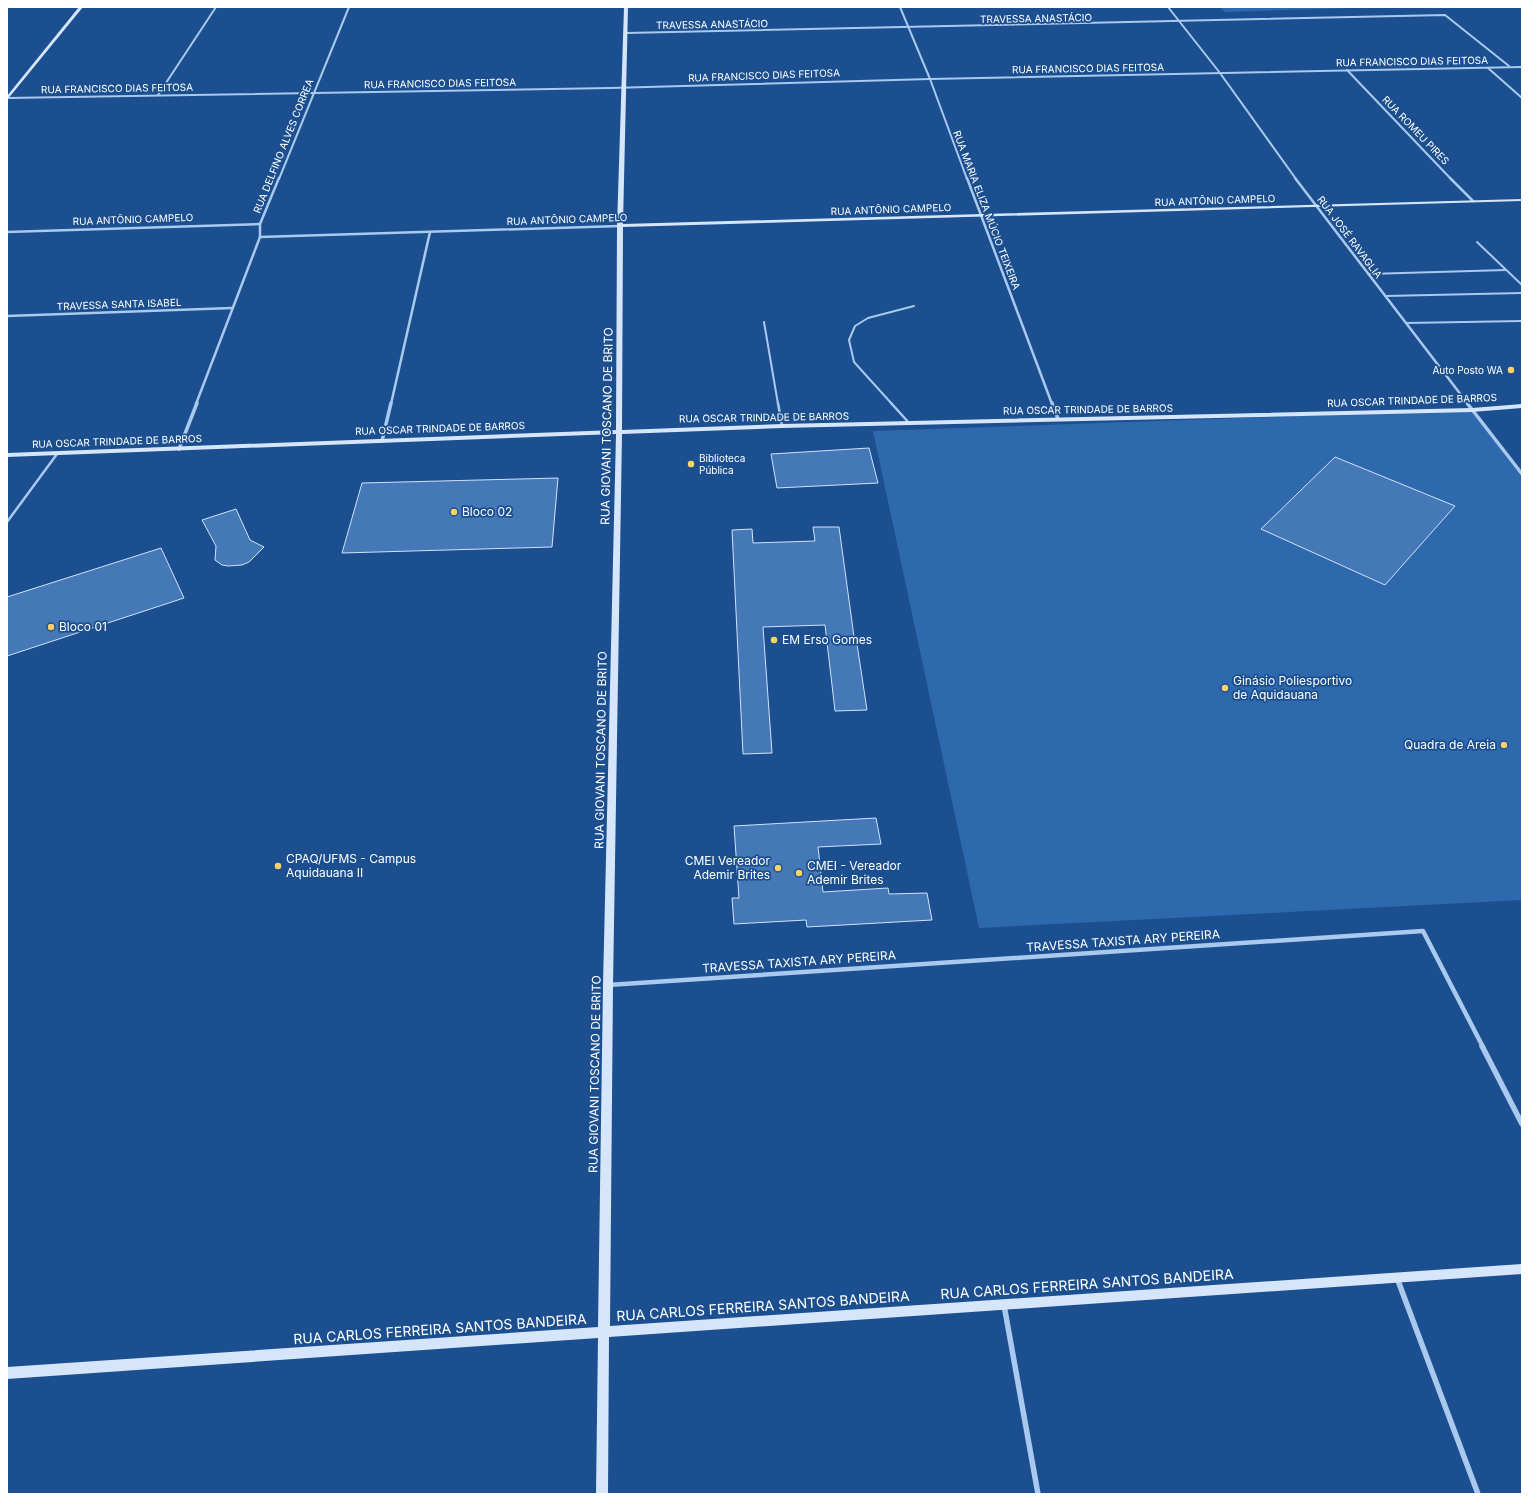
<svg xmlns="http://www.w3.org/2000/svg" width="1529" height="1501" font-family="Inter,sans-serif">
<rect width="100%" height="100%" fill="#1b4f8f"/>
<g fill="#2e69ad">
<path d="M1220 7H1387L1225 12Z"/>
<path d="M1472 410 1522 477V900L979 928 873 431Z"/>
</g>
<g fill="#4478b7" stroke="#cfe3fa">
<path d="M869 448 878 483 777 488 771 454Z"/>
<path d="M1335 457 1455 506 1385 585 1261 529Z"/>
<path d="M558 478 552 547 342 553 362 483Z"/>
<path d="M236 509 250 540 264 547 249 562 242 565 228 566 222 565 215 560 216 546 202 520Z"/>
<path d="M813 527H839L855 644H857L867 710 835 711 825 625 763 627 772 753 743 754 732 530 752 529 753 543 815 541Z"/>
<path d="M161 548 184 598 7 656V597Z"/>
<path d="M876 818 881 844 818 847 823 892 888 888 889 894 927 893 932 920 807 927 806 920 734 924 732 898H739L734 826Z"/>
</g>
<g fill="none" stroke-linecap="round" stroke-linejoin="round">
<g stroke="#a9c9ee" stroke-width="2">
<path d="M1477 242 1522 285"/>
<path d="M1368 274 1506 270"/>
<path d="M1385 296 1522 293"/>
<path d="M764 322 778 404"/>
<path d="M1406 323 1522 321"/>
<path d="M892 404 854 362 849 340 855 326 868 318 914 306"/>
</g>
<g stroke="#a9c9ee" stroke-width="2.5">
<path d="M778 403 782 426"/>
<path d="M891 403 910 424"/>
<path d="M7 522 57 454"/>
</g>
<g stroke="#a9c9ee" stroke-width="2">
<path d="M900 7 930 79 967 179"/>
<path d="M1168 7 1220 73 1296 179"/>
<path d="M626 33 1445 15 1509 66"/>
<path d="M1488 68 1522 98"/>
<path d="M1347 70 1451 179"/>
<path d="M158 95 216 7"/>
<path d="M7 98 611 88 930 79 1522 67"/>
<path d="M279 179 349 7"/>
</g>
<g stroke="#a9c9ee" stroke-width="2.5">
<path d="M967 178 1052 404"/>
<path d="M1295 178 1468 404"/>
<path d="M1450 178 1473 201"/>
<path d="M7 232 260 224"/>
<path d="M260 237 620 226"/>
<path d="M7 316 232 308"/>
<path d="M196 404 260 237V224L279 178"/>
<path d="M391 404 430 232"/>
</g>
<g stroke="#a9c9ee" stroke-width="3.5">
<path d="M1052 403 1058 419"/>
<path d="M1467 403 1522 474"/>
<path d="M382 441 391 403"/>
<path d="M179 449 197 403"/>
</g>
<path stroke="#a9c9ee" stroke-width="4.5" d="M608 985 1423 931 1483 1047"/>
<g stroke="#a9c9ee" stroke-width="5.5">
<path d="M1482 1046 1522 1124"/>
<path d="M1397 1278 1478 1494"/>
<path d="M1004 1305 1038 1494"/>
</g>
<g fill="#d6e6fa" fill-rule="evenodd">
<path d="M79 7H83L7 100V96Z"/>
<path d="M624 7H628L623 224 1522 199V201L623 227 622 430 782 424 1472 408 1522 404V408L1472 412 782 428 622 434 613 985 610 1326 1522 1264V1274L609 1337 608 1494H596L598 1338 7 1379V1367L598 1327 603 985 616 434 7 457V453L616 430 617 226Z"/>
</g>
</g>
<g fill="#ffd166" stroke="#1b4f8f" stroke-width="1.5">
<circle cx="1511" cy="370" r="4"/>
<circle cx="691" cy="464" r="4"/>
<circle cx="454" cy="512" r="4"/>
<circle cx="51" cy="627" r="4"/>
<circle cx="774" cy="640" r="4"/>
<circle cx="1225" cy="688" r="4"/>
<circle cx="1504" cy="745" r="4"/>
<circle cx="278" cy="866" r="4"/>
<circle cx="778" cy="868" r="4"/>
<circle cx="799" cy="873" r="4"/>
</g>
<g text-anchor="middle" stroke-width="3.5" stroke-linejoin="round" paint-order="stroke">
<g font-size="10" fill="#fff" stroke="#1b4f8f">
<text transform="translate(1036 18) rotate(-1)" y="4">TRAVESSA ANASTÁCIO</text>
<text transform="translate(712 24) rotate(-1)" y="4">TRAVESSA ANASTÁCIO</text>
<text transform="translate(1412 61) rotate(-1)" y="4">RUA FRANCISCO DIAS FEITOSA</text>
<text transform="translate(1088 68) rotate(-1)" y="4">RUA FRANCISCO DIAS FEITOSA</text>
<text transform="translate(764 75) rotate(-2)" y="4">RUA FRANCISCO DIAS FEITOSA</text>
<text transform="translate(440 83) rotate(-1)" y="4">RUA FRANCISCO DIAS FEITOSA</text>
<text transform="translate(117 88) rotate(-1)" y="4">RUA FRANCISCO DIAS FEITOSA</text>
<text transform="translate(1416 130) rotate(46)" y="4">RUA ROMEU PIRES</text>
<text transform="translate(283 146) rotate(-68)" y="4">RUA DELFINO ALVES CORREA</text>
<text transform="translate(1215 200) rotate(-2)" y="4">RUA ANTÔNIO CAMPELO</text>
<text transform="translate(891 209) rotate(-2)" y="4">RUA ANTÔNIO CAMPELO</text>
<text transform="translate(987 210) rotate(69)" y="4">RUA MARIA ELIZA MÚCIO TEIXEIRA</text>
<text transform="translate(133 219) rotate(-2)" y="4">RUA ANTÔNIO CAMPELO</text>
<text transform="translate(567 219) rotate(-2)" y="4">RUA ANTÔNIO CAMPELO</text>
<text transform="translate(1350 237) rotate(53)" y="4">RUA JOSÉ RAVAGLIA</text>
<text transform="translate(119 304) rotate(-2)" y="4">TRAVESSA SANTA ISABEL</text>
<text transform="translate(1412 400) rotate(-2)" y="4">RUA OSCAR TRINDADE DE BARROS</text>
<text transform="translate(1088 409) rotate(-1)" y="4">RUA OSCAR TRINDADE DE BARROS</text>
<text transform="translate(764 417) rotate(-1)" y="4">RUA OSCAR TRINDADE DE BARROS</text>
<text transform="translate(440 428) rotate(-2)" y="4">RUA OSCAR TRINDADE DE BARROS</text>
<text transform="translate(117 441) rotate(-2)" y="4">RUA OSCAR TRINDADE DE BARROS</text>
</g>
<g font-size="10" fill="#fff" stroke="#1b4f8f" text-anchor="end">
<text x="1503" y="374">Auto Posto WA</text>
<text x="699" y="462" text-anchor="start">Biblioteca<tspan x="699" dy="12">Pública</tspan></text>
</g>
<g font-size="12" fill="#fff" stroke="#1b4f8f">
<text transform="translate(607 426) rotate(-89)" y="4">RUA GIOVANI TOSCANO DE BRITO</text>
<text transform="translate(601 750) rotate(-89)" y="4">RUA GIOVANI TOSCANO DE BRITO</text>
<text transform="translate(1123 941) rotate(-4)" y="4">TRAVESSA TAXISTA ARY PEREIRA</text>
<text transform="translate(799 962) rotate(-4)" y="4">TRAVESSA TAXISTA ARY PEREIRA</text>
<text transform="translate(595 1074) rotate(-89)" y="4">RUA GIOVANI TOSCANO DE BRITO</text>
</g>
<g font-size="12" fill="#fff" stroke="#1b4f8f" text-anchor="start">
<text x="462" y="516">Bloco 02</text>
<text x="59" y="631">Bloco 01</text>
<text x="782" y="644">EM Erso Gomes</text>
<text x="1233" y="685">Ginásio Poliesportivo<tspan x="1233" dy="14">de Aquidauana</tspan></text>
<text x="1496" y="749" text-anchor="end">Quadra de Areia</text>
<text x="286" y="863">CPAQ/UFMS - Campus<tspan x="286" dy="14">Aquidauana II</tspan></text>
<text x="770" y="865" text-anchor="end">CMEI Vereador<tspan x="770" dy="14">Ademir Brites</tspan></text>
<text x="807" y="870">CMEI - Vereador<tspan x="807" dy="14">Ademir Brites</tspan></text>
</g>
<g font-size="14" fill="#fff" stroke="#1b4f8f">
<text transform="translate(1087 1284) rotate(-4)" y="5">RUA CARLOS FERREIRA SANTOS BANDEIRA</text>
<text transform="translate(763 1306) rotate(-4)" y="5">RUA CARLOS FERREIRA SANTOS BANDEIRA</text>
<text transform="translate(440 1329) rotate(-4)" y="5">RUA CARLOS FERREIRA SANTOS BANDEIRA</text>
</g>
</g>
<rect width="1529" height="1501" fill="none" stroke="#ffffff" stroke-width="16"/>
</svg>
